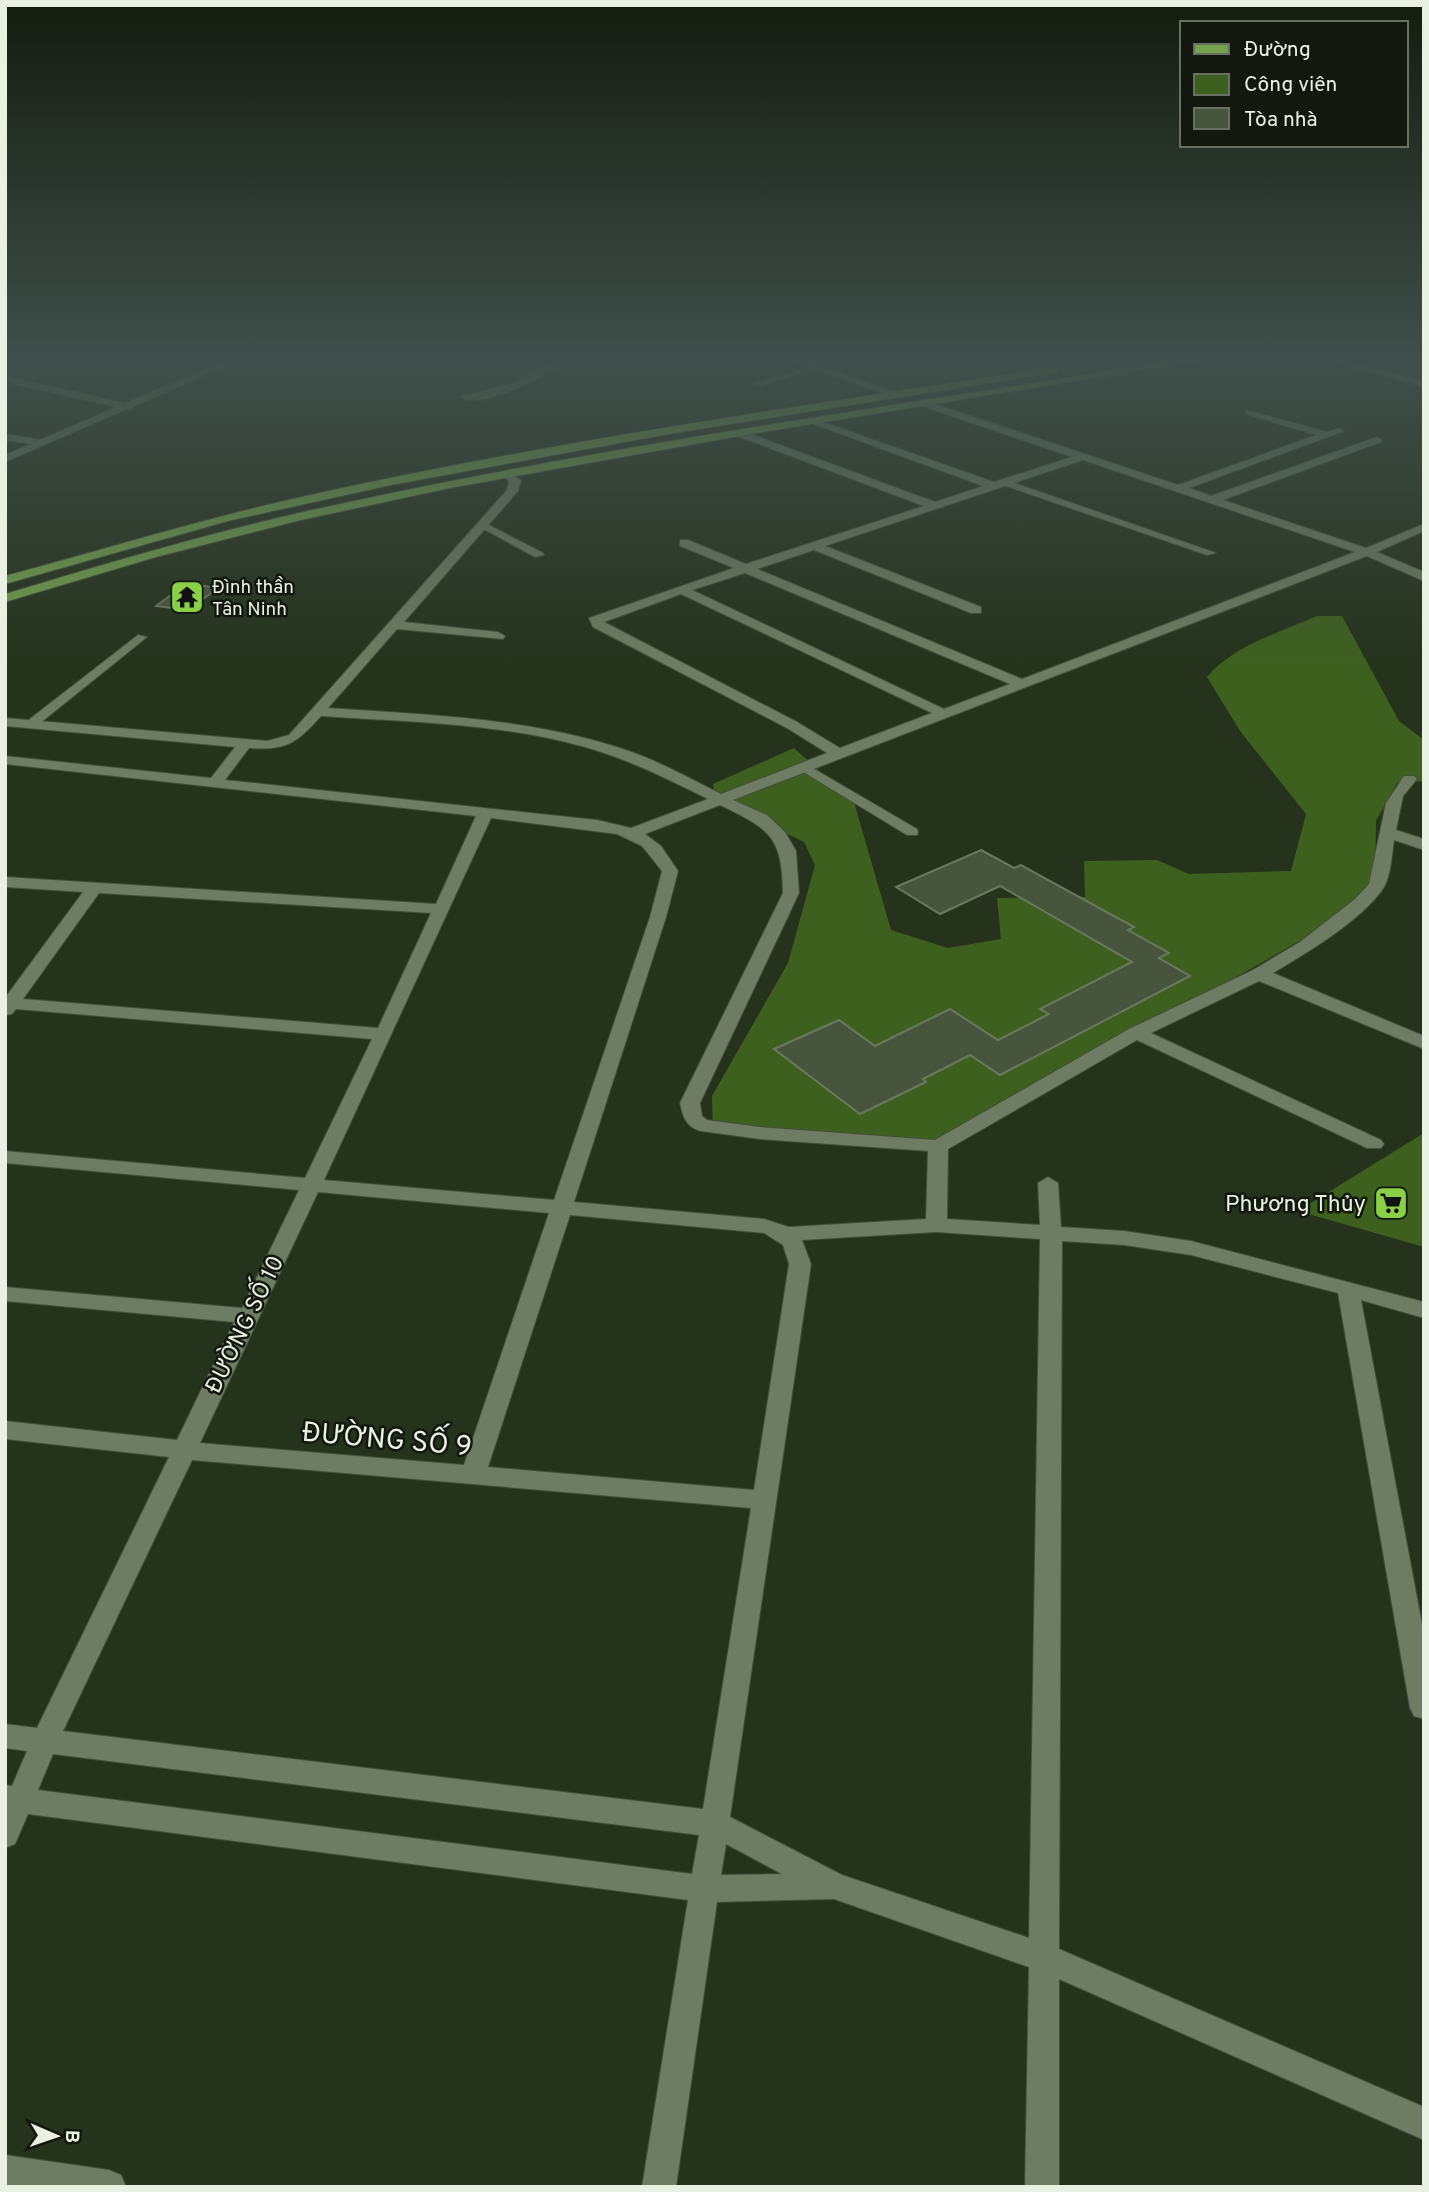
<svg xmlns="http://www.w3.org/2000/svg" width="1429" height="2192" font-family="Overpass,sans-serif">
<rect width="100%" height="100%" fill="#25321c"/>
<g fill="#3e601f">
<path d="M1317 616H1342L1399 721 1424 740V781L1397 783 1376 821 1375 892 1319 930 938 1146 713 1132 712 1096 788 963 815 865 804 842 716 799 713 784 794 748 854 802 891 930 948 948 1001 939 997 898 1085 897 1084 861 1157 860 1189 874 1291 871 1306 814 1240 731 1207 677C1232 646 1281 632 1317 616Z"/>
<path d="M1424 1133V1247L1298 1211Z"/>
</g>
<g fill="#47553d" stroke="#69785e" stroke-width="2">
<path d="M187 583 218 588 188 610 156 606Z"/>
<path d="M981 850 1014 868 1021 865 1134 927 1128 930 1169 953 1159 958 1190 976 1000 1075 970 1055 923 1079 926 1082 860 1114 774 1049 839 1020 875 1046 950 1009 998 1040 1049 1014 1040 1009 1132 962 1000 886 940 914 896 887Z"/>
</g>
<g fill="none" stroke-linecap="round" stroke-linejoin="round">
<g stroke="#434e3a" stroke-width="2">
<g id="service">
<path d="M818 359H833L807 367 803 365Z"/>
<path d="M812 366 819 368 758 386 754 384Z"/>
<path d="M5 434 42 440 46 443 42 446 5 440Z"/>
<path d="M1000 480H1006L1216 553 1207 555 1000 484Z"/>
<path d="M483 522 543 553 544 555 535 557 480 527 478 525Z"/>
<path d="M138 635 147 637 34 728H26V722Z"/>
<path d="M804 763 917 829 918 832 917 835H907L800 770 798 767Z"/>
</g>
</g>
<g stroke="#434e3a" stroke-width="2">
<g id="minor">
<path d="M555 359H567C549 375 482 411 460 397L513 383Z"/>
<path d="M785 359H801L902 395 893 397Z"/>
<path d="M5 376 129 404 134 407 129 410 5 382Z"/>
<path d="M926 401 1178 485 1316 435 1246 414V410L1327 432 1339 428 1344 431 1189 488 1211 496 1377 437 1382 440 1381 442 1223 500 1366 548 1424 524V531L1377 552 1424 572V581L1367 556 733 800 767 815 785 832 796 851 799 893 700 1103 702 1116 707 1120 760 1127 935 1140 1129 1029 1253 970 1300 942 1355 899 1369 884 1386 803 1404 776H1414L1417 779 1403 796 1396 830 1424 839V850L1394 840C1392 854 1391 875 1384 887 1364 919 1305 954 1273 973L1424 1036V1049L1259 981 1151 1033 1381 1140 1384 1144 1381 1148H1367L1137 1040 948 1149 947 1219 1040 1225 1038 1183 1048 1177 1058 1183 1061 1227 1124 1231 1191 1241 1424 1302V1318L1361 1300 1424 1635V1719L1414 1716 1410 1708 1338 1293 1191 1255 1124 1245 1062 1241 1059 1949 1424 2107V2140L1059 1979V2187H1025L1029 1967 834 1899 717 1902 676 2187H642L688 1900 28 1814 15 1844 5 1848V1785L12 1786 27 1751 5 1748V1724L37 1728 169 1457 5 1439V1421L177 1440 234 1322 5 1301V1287L242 1308 299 1190 5 1163V1151L305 1178 372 1039 16 1009 12 1014 5 1015V998L83 892 5 887V877L436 904 476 816 5 764V756L211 778 235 747 5 726V718L267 741 289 735 507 490 509 481 500 474 506 471 521 480 518 491 404 622 498 632 505 636 503 639 397 629 328 708C430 715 532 718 629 751 661 762 691 779 721 794L827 753 787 728 593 627 589 618 734 568 680 546V540H688L746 564 924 506 737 436V432H745L935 502 983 486 808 422 817 420 994 482 1072 457 922 406V402ZM1083 460 1355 552 1022 679 757 569 814 550 971 613H981V607L825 546ZM745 573 1010 684 944 709 692 590ZM681 594 932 713 840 748 797 722 604 622ZM321 716C409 722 500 723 585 747 628 759 668 779 708 799L631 828 597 820 225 780 249 748C286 751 297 743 321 716ZM720 805C769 829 782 835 783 893L680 1103C683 1117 686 1127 701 1131L760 1139 928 1151 926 1219 789 1227 764 1219 574 1202 666 917 678 871 661 846 645 834ZM491 818 617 834 642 846 662 871 650 917 554 1200 324 1180ZM99 893 431 913 378 1028 23 999ZM318 1192 549 1213 464 1465 200 1443ZM570 1215 764 1233 783 1245 789 1264 754 1490 488 1467ZM936 1232 1040 1239 1029 1938 842 1875 730 1817 811 1264 802 1240ZM192 1460 751 1508 703 1809 63 1731ZM53 1754 699 1835 692 1874 38 1790ZM726 1844 782 1874 721 1875Z"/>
<path d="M5 2155 109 2170 121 2175 126 2187H5Z"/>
</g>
</g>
<g stroke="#434e3a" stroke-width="2">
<g id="secondary">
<path d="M228 359H242L5 462V455Z"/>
<path d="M1324 359H1342L1424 381V387Z"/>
</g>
</g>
<g stroke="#434e3a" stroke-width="2">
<g id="primary">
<path d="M1184 359H1210L751 434 450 488 301 520 156 557 5 602V594C104 564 202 535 303 512 594 447 889 407 1184 359Z"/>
<path d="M1056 367 1059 372 675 433 391 485 228 521 5 584V576C102 550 198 520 297 498 547 442 802 406 1056 367Z"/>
</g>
</g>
<use href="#service" fill="#6d7c62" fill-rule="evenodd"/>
<use href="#minor" fill="#6d7c62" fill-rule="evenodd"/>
<use href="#secondary" fill="#6d7c62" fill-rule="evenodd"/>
<use href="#primary" fill="#74a14b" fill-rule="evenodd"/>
</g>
<linearGradient id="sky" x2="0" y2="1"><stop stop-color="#141c0f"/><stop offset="0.54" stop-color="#404f4b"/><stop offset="1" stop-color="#404f4b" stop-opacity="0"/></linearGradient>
<rect width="1429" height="666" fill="url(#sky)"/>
<defs>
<g id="temple-square" transform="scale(1.75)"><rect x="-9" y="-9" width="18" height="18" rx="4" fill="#89cf48" stroke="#12180e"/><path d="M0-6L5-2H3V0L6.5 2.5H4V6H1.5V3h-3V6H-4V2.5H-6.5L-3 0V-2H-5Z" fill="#111"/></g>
<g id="supermarket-square" transform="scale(1.75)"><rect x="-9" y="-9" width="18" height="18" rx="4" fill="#89cf48" stroke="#12180e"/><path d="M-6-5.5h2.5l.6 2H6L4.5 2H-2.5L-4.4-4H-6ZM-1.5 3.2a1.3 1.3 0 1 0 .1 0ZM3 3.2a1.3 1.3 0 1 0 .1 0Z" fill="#111"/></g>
</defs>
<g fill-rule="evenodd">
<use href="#temple-square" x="187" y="597"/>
<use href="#supermarket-square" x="1391" y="1203"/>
</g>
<g text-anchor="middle" stroke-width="5" stroke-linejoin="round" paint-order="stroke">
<g font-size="19" fill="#e9f1e3" stroke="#12180e" text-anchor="start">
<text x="212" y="593">Đình thần<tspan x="212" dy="22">Tân Ninh</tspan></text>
</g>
<g font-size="23" fill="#e9f1e3" stroke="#12180e" text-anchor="end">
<text x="1366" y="1211">Phương Thủy</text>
</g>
<g font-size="23" fill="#e9f1e3" stroke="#12180e">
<text transform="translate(244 1324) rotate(-64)" y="8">ĐƯỜNG SỐ 10</text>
</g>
<g font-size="28" fill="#e9f1e3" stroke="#12180e">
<text transform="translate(387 1438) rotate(5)" y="10">ĐƯỜNG SỐ 9</text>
</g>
</g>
<rect width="1429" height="2192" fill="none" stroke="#e9f1e3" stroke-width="14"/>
<rect x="1180" y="21" width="228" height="126" fill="#12180e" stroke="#686f63" stroke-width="2"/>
<rect x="1194" y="44" width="35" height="10" fill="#74a14b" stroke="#686f63" stroke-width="2"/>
<text x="1244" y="56" font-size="21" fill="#e9f1e3">Đường</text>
<rect x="1194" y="74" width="35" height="21" fill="#3e601f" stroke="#686f63" stroke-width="2"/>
<text x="1244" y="91" font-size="21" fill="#e9f1e3">Công viên</text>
<rect x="1194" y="108" width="35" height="21" fill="#47553d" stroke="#686f63" stroke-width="2"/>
<text x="1244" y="126" font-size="21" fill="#e9f1e3">Tòa nhà</text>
<g transform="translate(56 2136) rotate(92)" stroke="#12180e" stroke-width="5" paint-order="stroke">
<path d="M0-5L12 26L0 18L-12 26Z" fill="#e9f1e3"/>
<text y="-10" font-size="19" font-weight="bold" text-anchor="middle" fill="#e9f1e3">B</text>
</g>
</svg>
